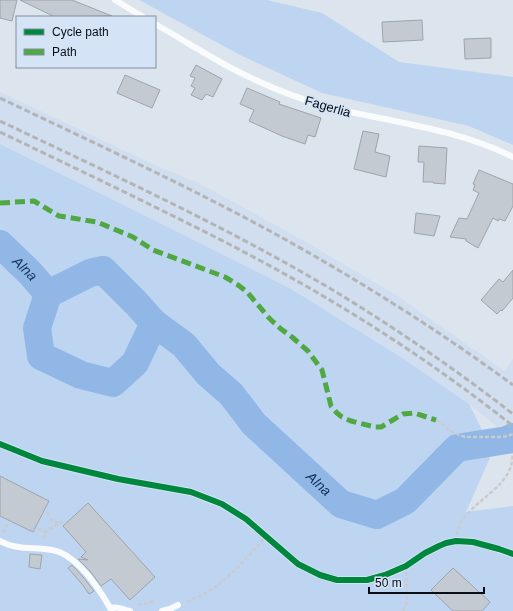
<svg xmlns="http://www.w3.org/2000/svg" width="513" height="611" font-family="Helvetica,sans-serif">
<rect width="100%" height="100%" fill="#dce4ee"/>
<path fill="#d0def0" d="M0 92 157 166 199 183 306 242 396 295 505 371 513 359V433L506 427 496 426 469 404 404 359 291 289 174 230 0 144Z"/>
<g fill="#bed5f1">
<path d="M139 0H267L322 13 399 62 513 77V145L469 126 322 93 240 55Z"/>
<path d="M0 144 174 230 291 289 404 359 469 404 493 451 466 512 513 506V611H0Z"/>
</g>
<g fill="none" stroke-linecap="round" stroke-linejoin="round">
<g stroke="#91b7e6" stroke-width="28">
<path id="s1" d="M0 244 31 274 48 294 37 328 41 356 81 375 113 383 135 363 154 323 184 345 208 374 231 394 254 424 341 504 377 515 405 501 457 448 507 440 513 437"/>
<path d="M48 294 90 273 103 270 136 303 154 323"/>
</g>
</g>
<g fill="#c4cad2" stroke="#9da4ab">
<path d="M0 0H17L12 21 0 18Z"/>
<path d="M20 0H72L112 16 55 17Z"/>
<path d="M422 20 423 40 383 42 382 22Z"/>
<path d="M491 38V58L465 59 464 39Z"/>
<path d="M196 65 222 79 213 97 206 94 202 100 191 95 195 88 191 86 195 78 190 76Z"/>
<path d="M125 75 160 90 152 108 117 93Z"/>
<path d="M247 88 280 102 279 104 321 118 315 137 308 135 305 144 282 136 249 121 254 110 240 104Z"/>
<path d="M363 131 379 134 375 152 390 156 386 177 354 169Z"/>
<path d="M419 146 447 148 445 184 433 183V182H423L424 162H418Z"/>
<path d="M479 170 513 184V206L505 221 499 219 498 221 493 218 478 248 466 241V239L450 237 459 218 467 219 479 193 473 190 475 185 473 184Z"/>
<path d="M416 213 440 216 434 236 414 233Z"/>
<path d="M513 270V298L502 311 501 310 497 314 481 300 499 279 503 282Z"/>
<path d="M0 476 49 501 33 532 0 516Z"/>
<path d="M88 503 155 577 130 600 111 579 101 586 90 571 78 559 88 560 81 557 86 552 63 526Z"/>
<path d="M30 554 42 555 40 569 29 567Z"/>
<path d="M72 565 83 577 94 591 89 594 82 584 68 568Z"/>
<path d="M453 568 490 602 482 611H453L431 590Z"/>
</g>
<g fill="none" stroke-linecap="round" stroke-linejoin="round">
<g stroke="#c9cbce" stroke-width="2.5" stroke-dasharray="4 2" stroke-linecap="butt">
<path d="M436 420 452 432 465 437H503L513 434"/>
<path d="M48 512C49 518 52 520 58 523"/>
<path d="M38 528 45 532"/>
<path d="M3 533 8 523"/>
<path d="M44 539V534L47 531 61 522H66"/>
<path d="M456 541C457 537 457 533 458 529 464 511 487 498 500 484 503 480 507 476 509 471 512 466 512 459 513 453"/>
<path d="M187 602C192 599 198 597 204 594 228 581 247 557 266 537"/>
<path d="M138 605 155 601"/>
<path d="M403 611 407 602 406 566"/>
</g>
<g stroke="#fafbfc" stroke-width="6">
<path d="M115 0 143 17"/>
<path d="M155 24C182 39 208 56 235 70 266 86 299 99 332 108 393 122 457 129 513 157"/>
<path d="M0 541C16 550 34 547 52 550 77 554 100 590 112 611"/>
<path d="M110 608C119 606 121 609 130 611"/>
<path d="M162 611 170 609 178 605"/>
</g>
<g stroke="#b2b4b6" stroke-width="3" stroke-dasharray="6 3" stroke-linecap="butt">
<path d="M0 98C94 143 188 186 279 236 360 281 438 330 513 385"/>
<path d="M0 121C111 174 225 226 331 289 394 327 455 369 513 414"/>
<path d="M0 132C56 159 113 186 169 214 212 235 255 257 297 281 373 324 445 372 513 426"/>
</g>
<path stroke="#50a842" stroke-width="5" stroke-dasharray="10 5" stroke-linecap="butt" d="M0 203 34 201 59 216 97 222 133 237 153 250 225 277 238 285 247 292 270 319 281 329 292 337 308 351 322 370 331 406 337 413 342 417 351 421 375 427H381L403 414 414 413 436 420"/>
<g stroke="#d4e3f6" stroke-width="8">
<path id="cycleway" d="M0 444 42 461 118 479 191 492 222 504 246 519 298 564 320 575 337 580H367L385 575 406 566 425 553 439 546 446 543 456 541 473 542 499 549 513 554"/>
</g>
<use href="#cycleway" stroke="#00873e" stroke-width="6"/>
</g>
<g text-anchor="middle" stroke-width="3.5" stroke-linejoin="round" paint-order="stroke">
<g font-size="13" fill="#0a0e14" stroke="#d4e3f6">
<text transform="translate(328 106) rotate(16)" y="5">Fagerlia</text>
</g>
<g font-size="14" font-style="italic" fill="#11345c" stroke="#d4e3f6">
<text dy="5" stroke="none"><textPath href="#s1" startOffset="35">Alna</textPath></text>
<text dy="5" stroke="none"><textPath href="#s1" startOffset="516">Alna</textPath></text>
</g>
</g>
<rect x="16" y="16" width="140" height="52" fill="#d4e3f6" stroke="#838e9c"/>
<rect x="24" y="29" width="20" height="6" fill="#00873e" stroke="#838e9c"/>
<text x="52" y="36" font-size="12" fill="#0a0e14">Cycle path</text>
<rect x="24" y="49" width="20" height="6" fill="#50a842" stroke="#838e9c"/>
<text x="52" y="56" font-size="12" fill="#0a0e14">Path</text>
<path d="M369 587v6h115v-6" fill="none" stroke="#0a0e14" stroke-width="2"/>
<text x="375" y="587" font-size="12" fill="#0a0e14" stroke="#d4e3f6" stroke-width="3" paint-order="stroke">50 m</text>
</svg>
